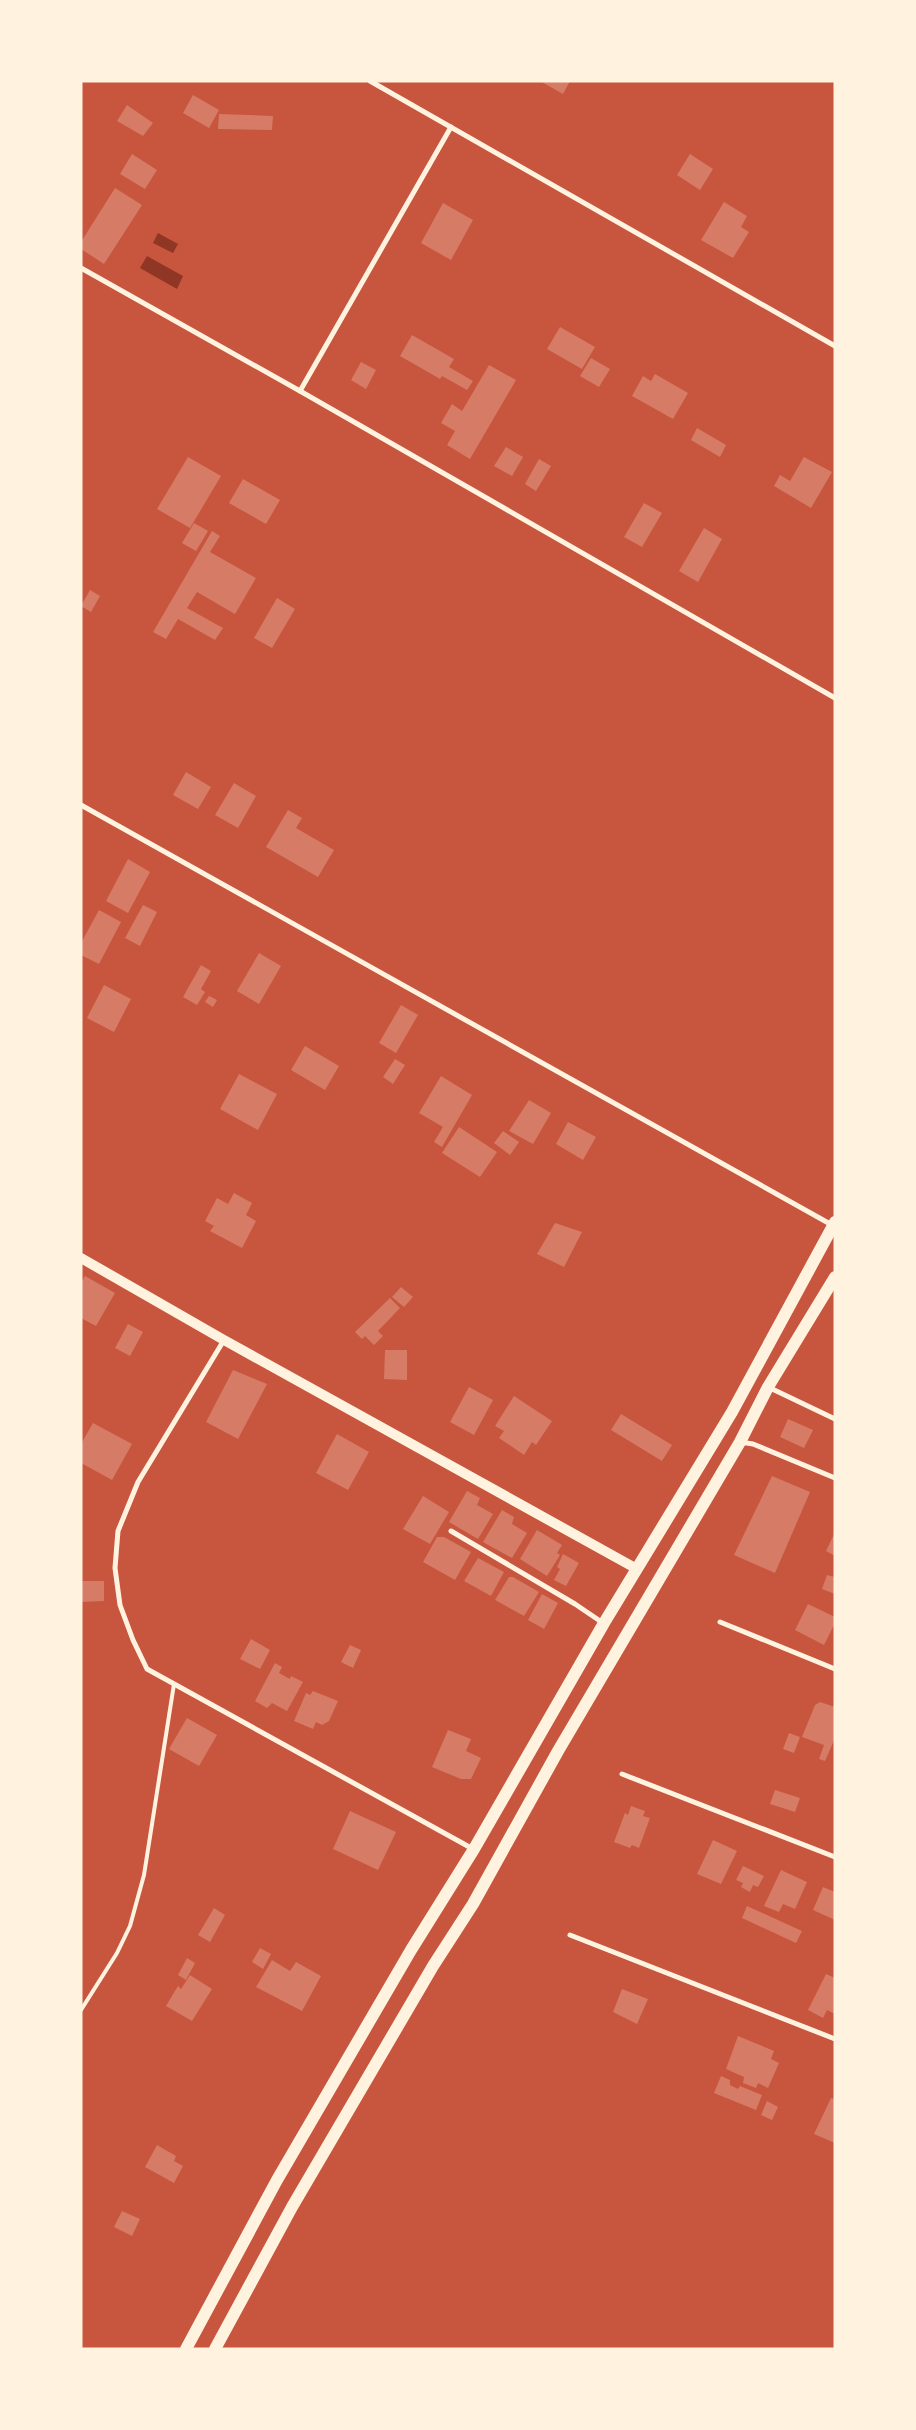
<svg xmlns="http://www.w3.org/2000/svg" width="916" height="2430" font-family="Cabin,sans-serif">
<rect width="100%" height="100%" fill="#c8553d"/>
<g fill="#8f3625">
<path d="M158 233 178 244 173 253 153 243Z"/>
<path d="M147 256 183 276 177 289 140 268Z"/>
</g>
<g fill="#d67c66">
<path d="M540 81H570L563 94Z"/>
<path d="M193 95 219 110 209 128 183 113Z"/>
<path d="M127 105 153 123 143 136 117 121Z"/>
<path d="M219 114 273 116 272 130 218 129Z"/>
<path d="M132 154 157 170 145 189 120 174Z"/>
<path d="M690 154 713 169 700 190 677 175Z"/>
<path d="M115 188 142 205 104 264 81 249V242Z"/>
<path d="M724 202 747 216 741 227 749 232 733 258 701 240Z"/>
<path d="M443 203 473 220 451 260 421 243Z"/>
<path d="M560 327 595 347 582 369 547 349Z"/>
<path d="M412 335 454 359 449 367 473 381 467 390 442 376 440 379 400 356Z"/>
<path d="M591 358 610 369 599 387 580 376Z"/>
<path d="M361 362 376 370 366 389 351 380Z"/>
<path d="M489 365 516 380 470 459 447 445 455 431 441 423 452 404 462 411Z"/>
<path d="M655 374 688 393 673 419 632 396 643 376 651 381Z"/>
<path d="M697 428 726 445 720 457 691 440Z"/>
<path d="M506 447 523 457 512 476 494 466Z"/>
<path d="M188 457 221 476 190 528 157 509Z"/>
<path d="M804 457 832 472 811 508 774 486 780 475 790 481Z"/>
<path d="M539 459 551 466 536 491 525 484Z"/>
<path d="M243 479 280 500 266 524 229 503Z"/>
<path d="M644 503 662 513 642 547 624 537Z"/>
<path d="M194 523 208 531 196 551 182 543Z"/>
<path d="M704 528 722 539 698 582 679 571Z"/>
<path d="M212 531 220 536 210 552 256 578 235 614 197 592 187 608 223 628 215 640 178 619 166 639 153 632Z"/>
<path d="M90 590 100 596 91 612 81 606Z"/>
<path d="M277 598 295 609 272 648 254 638Z"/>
<path d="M186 772 211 787 198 809 173 795Z"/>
<path d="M234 783 256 796 238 828 215 815Z"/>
<path d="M288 810 302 818 296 828 334 850 318 877 266 847Z"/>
<path d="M128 859 150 872 128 913 106 901Z"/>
<path d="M143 905 157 912 140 946 125 938Z"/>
<path d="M99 910 121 922 99 964 81 955V943Z"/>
<path d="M259 953 281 966 259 1004 237 991Z"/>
<path d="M201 965 211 971 201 989 205 992 197 1005 183 997Z"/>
<path d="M104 985 131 999 114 1032 87 1018Z"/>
<path d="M209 996 217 1000 213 1007 205 1002Z"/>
<path d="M401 1005 418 1015 396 1053 379 1043Z"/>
<path d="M305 1046 339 1066 325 1090 291 1070Z"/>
<path d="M395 1059 405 1065 393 1084 383 1077Z"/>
<path d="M239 1074 277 1094 258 1130 220 1109Z"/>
<path d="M441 1076 472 1095 442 1147 434 1142 443 1127 419 1113Z"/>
<path d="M529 1100 551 1113 533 1144 509 1131Z"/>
<path d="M568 1122 596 1137 583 1160 556 1144Z"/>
<path d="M459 1127 497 1152 480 1177 442 1153Z"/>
<path d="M503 1131 519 1142 510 1155 494 1143Z"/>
<path d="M234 1193 252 1203 246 1215 256 1221 242 1248 210 1231 214 1226 205 1221 217 1198 228 1204Z"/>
<path d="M555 1223 582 1232 564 1267 537 1254Z"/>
<path d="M85 1276 115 1293 96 1326 81 1318V1283Z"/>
<path d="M401 1287 413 1297 404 1307 392 1297Z"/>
<path d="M390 1298 400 1308 378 1331 383 1336 374 1345 365 1336 362 1339 355 1332Z"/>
<path d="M128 1324 143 1332 130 1356 115 1348Z"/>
<path d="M385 1350H407V1380L384 1379Z"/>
<path d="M233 1370 267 1384 238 1439 206 1422Z"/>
<path d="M469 1387 493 1400 474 1435 450 1422Z"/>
<path d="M514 1396 552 1421 536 1445 532 1442 524 1455 499 1438 504 1431 495 1426Z"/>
<path d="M621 1414 672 1445 662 1461 611 1430Z"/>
<path d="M788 1419 813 1430 804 1448 780 1437Z"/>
<path d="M93 1423 132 1444 112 1480 81 1463V1444Z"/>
<path d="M337 1434 369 1452 348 1490 316 1473Z"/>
<path d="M772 1476 810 1492 775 1573 734 1555Z"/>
<path d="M467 1491 480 1498 477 1505 493 1514 478 1539 449 1522Z"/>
<path d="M423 1496 449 1512 430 1544 403 1529Z"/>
<path d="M502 1510 514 1517 512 1524 527 1533 512 1558 483 1542Z"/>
<path d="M537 1530 562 1545 557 1553 560 1555 547 1576 520 1559Z"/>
<path d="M835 1532V1556L826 1551Z"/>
<path d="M437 1537H444L471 1552 455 1580 423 1562Z"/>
<path d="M563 1554 579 1563 566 1586 554 1580 560 1569 557 1567Z"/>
<path d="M478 1558 504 1572 491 1596 464 1581Z"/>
<path d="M827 1575 835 1577V1594L822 1589Z"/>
<path d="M509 1577H513L539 1592 524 1616 495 1600Z"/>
<path d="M81 1581H104V1601L81 1602Z"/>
<path d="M542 1594 558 1603 544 1629 528 1620Z"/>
<path d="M808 1604 835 1617V1623L824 1645 795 1630Z"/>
<path d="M251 1639 270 1650 260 1669 240 1659Z"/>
<path d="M350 1645 361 1650 353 1668 341 1662Z"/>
<path d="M275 1663 282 1667 279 1673 290 1679 291 1676 303 1682 287 1711 272 1703 267 1708 255 1701Z"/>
<path d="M313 1691 338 1701 329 1721 322 1725 316 1722 313 1729 294 1721 306 1693 310 1695Z"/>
<path d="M820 1702 835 1707V1738L825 1761 819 1759 824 1745 802 1737 815 1705Z"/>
<path d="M187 1718 217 1735 199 1766 169 1749Z"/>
<path d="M448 1730 471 1739 466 1751 481 1758 471 1779H461L432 1767Z"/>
<path d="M789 1733 800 1737 794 1753 783 1749Z"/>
<path d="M775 1790 800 1798 795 1812 770 1804Z"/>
<path d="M631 1806 645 1811 643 1816 650 1818 639 1848 632 1845 630 1848 614 1842 625 1813 628 1815Z"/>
<path d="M350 1811 396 1832 378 1870 333 1849Z"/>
<path d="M713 1840 737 1851 721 1884 697 1874Z"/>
<path d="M743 1866 764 1876 758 1887 753 1885 750 1892 741 1887 743 1883 736 1880Z"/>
<path d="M781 1870 807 1882 795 1909 783 1904 779 1912 764 1906Z"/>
<path d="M823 1887 835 1892V1920L813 1910Z"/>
<path d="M747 1906 802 1931 796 1943 742 1918Z"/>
<path d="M214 1908 225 1915 210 1942 198 1935Z"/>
<path d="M260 1948 271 1954 263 1969 252 1962Z"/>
<path d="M187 1958 195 1963 186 1980 178 1975Z"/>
<path d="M272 1960 290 1971 296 1962 321 1976 302 2011 256 1987Z"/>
<path d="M826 1974 835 1978V2014L827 2010 823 2018 808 2010Z"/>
<path d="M190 1975 212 1989 192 2021 166 2006 178 1986 181 1989Z"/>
<path d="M622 1989 648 1999 637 2024 613 2012Z"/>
<path d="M738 2036 774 2051 771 2059 779 2063 768 2088 758 2083 756 2088 743 2083 744 2077 726 2069Z"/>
<path d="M721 2076 730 2080V2085L738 2089 740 2086 762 2095 756 2110 714 2093Z"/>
<path d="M831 2098 835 2099V2143L814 2134Z"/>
<path d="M767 2101 778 2107 772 2120 761 2115Z"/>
<path d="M157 2145 176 2156 174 2161 183 2166 174 2183 145 2167Z"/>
<path d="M122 2211 140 2219 132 2236 114 2227Z"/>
</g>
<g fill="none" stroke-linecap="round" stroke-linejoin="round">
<path stroke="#fff3e0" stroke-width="4" d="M81 2010 117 1953 130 1926 144 1875 174 1684"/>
<g stroke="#fff3e0" stroke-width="5">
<path d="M370 81 835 346"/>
<path d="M81 268 300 391 835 698"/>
<path d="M300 391 451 127"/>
<path d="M81 805 832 1225"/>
<path d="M224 1340 138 1482 118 1531 115 1568 120 1605 133 1640 147 1669 473 1849"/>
<path d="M768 1387 835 1419"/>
<path d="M740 1442 753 1444 835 1478"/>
<path d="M451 1531 575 1604 603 1623"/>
<path d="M720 1622 835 1669"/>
<path d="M622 1774 835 1857"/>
<path d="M570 1935 835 2039"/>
</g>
<path stroke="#fff3e0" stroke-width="10" d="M81 1258 224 1340 637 1569"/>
<g stroke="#fff3e0" stroke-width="12">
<path d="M186 2349 277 2180 411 1950 474 1849 604 1623 732 1412 835 1222"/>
<path d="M215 2349 292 2207 433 1966 473 1904 558 1751 740 1442 768 1387 835 1277"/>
</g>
</g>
<rect width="916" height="2430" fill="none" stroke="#fff3e0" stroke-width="165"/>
</svg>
